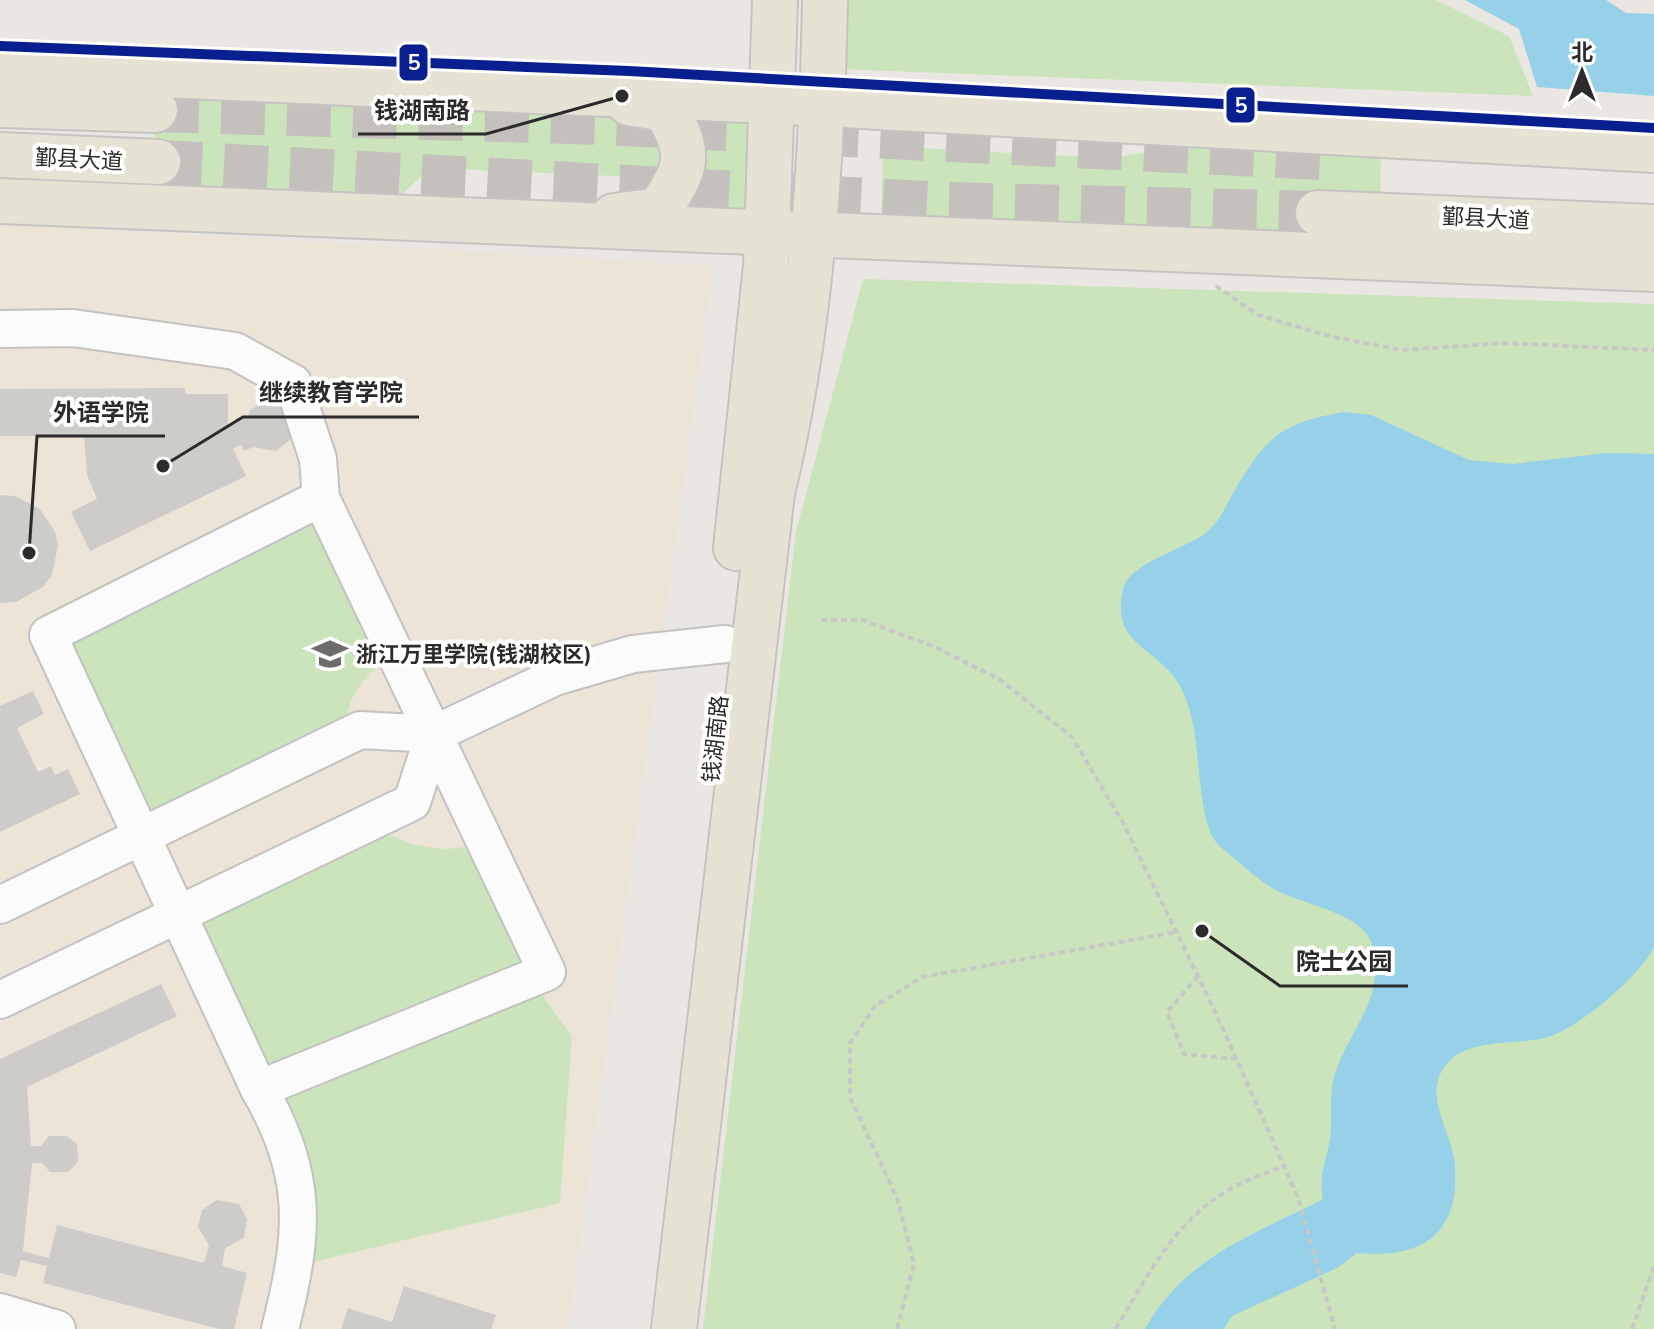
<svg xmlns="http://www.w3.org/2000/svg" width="1654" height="1329" font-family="'Nunito Sans','Noto Sans SC',sans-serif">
<rect width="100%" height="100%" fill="#eae6e2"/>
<path fill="#ece5d7" d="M0 223 713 266 568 1329H0Z"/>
<g fill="#cbe4bc">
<path d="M841 0H1436L1509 36 1533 96 840 69Z"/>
<path d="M155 82 509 99 537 114 634 116 663 140 659 178 430 168 401 195 154 189Z"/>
<path d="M749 107 751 215 672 212 673 108Z"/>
<path d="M1195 144 1381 148 1380 244 881 222 883 146 1110 158Z"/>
<path d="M863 279 1654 304V1329H703L796 532Z"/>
<path d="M310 514 392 654C367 673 346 696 346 728L153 819 65 647 67 631Z"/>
<path d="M373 825C408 848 441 854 481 844L535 960 265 1081 188 913Z"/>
<path d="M534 984 572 1036 560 1203 309 1263 272 1092Z"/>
</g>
<g fill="#97d0e9">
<path d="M1465 0H1606L1626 13 1654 14V96L1537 87 1519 29Z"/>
<path d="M1344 412 1371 415 1469 460 1512 464 1607 453 1654 454V947C1640 976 1580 1027 1548 1037 1517 1046 1466 1037 1445 1066 1422 1097 1453 1133 1455 1165 1460 1235 1421 1259 1357 1253L1337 1268 1232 1316 1224 1329H1145C1186 1256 1252 1236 1323 1199 1318 1178 1326 1161 1330 1140 1333 1118 1328 1096 1335 1074 1350 1027 1387 998 1372 944 1362 911 1296 904 1269 886 1257 879 1247 868 1236 860 1228 853 1215 844 1211 834 1193 787 1204 731 1180 686 1159 647 1110 647 1123 589 1129 564 1182 549 1202 536 1219 524 1223 511 1233 493 1266 438 1279 423 1344 412Z"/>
</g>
<g fill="#ceccc9">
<path d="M185 388V394H228V424H236V418L248 417 250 410 260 404 279 406 286 411 292 429 290 440 276 451 253 447 244 451 241 445 233 449 246 476 90 551 71 512 97 499 87 475 84 436H0V389Z"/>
<path d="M0 495 15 496 40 509 55 532 58 545 52 575 43 587 16 602 0 603Z"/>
<path d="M33 691 44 714 17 728 38 772 51 766 55 775 68 769 80 794 0 832V706Z"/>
<path d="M161 984 177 1016 27 1087 31 1146H41L49 1136H67L77 1144 78 1162 68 1172H50L42 1163H32L23 1251 49 1258 57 1225 204 1263 209 1245 198 1227 202 1210 217 1200 239 1204 247 1219 244 1238 225 1248 222 1266 247 1273 234 1329H219L43 1283 47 1266 21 1260 16 1277 0 1273V1059Z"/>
<path d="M404 1286 496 1315 491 1329H341L348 1308 392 1322Z"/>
</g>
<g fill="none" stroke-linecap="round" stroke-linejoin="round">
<g stroke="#c4c1bd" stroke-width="44" stroke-dasharray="44 22" stroke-linecap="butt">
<path d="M155 110 602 123 1320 158"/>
<path d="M158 162 946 204 1318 213"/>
</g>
<g stroke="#c3c2c2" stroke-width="40">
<g id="minor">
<path d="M0 329 73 328 235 351 293 383 318 459 321 498 547 972 259 1089C310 1176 304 1235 280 1329"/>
<path d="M434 734 555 677 633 654 725 644"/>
<path d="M0 905 360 730 434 734 412 802 0 1000"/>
<path d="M259 1089 48 635 321 498"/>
<path d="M0 1312 57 1329"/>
</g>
</g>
<g stroke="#c5c4c2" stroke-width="48">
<g id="major">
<path d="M0 68 772 101 1654 150"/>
<path d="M0 105 155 110"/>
<path d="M0 155 158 162"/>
<path d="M0 201 1654 269"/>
<path d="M1318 213 1654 227"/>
<path d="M614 216 659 210C687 167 693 155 665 109L629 103"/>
<path d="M736 548 766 266 775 0"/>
<path d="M674 1329 772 493C811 333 822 165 825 0"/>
</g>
</g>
<g stroke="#c8c8c7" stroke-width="4" stroke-dasharray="6 4" stroke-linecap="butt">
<path d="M1216 286 1258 315 1333 337 1402 350 1503 343 1654 350"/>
<path d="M821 620H862L933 646 999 679 1072 737 1122 821 1214 1009 1298 1197 1335 1329"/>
<path d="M1198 976 1167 1012 1184 1054 1235 1059"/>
<path d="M897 1329 914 1264 897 1198 850 1097V1043L875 1006 922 977 1177 932"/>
<path d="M1116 1329C1146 1277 1174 1223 1227 1191 1244 1180 1265 1174 1284 1166"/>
<path d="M1632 1329 1654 1266"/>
</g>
<use href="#minor" stroke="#fcfbfb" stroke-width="36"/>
<use href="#major" stroke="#e7e3d4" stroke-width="44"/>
<g stroke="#fff" stroke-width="16">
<path id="metro-1" d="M0 46 629 71 1654 128"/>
</g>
<use href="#metro-1" stroke="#091f8f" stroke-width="10"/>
</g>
<defs>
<g id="university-bare" transform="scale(2.76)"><path d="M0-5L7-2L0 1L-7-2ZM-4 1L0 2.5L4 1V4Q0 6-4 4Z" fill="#6e6c6b" stroke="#fff" stroke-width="2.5" paint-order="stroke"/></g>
</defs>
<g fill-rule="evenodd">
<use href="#university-bare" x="330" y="654"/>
</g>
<g text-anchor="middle" stroke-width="8" stroke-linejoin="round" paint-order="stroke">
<g font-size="22" fill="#2b2b2b" stroke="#fff">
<text transform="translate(79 159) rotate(3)" y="8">鄞县大道</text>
<text transform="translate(1486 218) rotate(3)" y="8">鄞县大道</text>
<text transform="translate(715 739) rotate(-84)" y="8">钱湖南路</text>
</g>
<g font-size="22" font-weight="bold" fill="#2b2b2b" stroke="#fff" text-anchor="start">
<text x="356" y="662">浙江万里学院(钱湖校区)</text>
</g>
</g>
<path fill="none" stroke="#2b2b2b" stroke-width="3" d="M622 96L486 134H358M163 466L243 417H419M29 553L37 436H165M1202 931L1280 986H1408"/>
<g fill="#2b2b2b" stroke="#fff" stroke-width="3">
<circle cx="622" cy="96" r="8"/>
<circle cx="163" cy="466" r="8"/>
<circle cx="29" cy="553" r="8"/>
<circle cx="1202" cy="931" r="8"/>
</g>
<g font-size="24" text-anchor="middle" font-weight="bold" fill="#2b2b2b" stroke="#fff" stroke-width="8" stroke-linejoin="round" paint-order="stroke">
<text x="422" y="119">钱湖南路</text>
<text x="331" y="401">继续教育学院</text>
<text x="101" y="421">外语学院</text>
<text x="1344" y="970">院士公园</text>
</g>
<g stroke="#fff" stroke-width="3">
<rect x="398" y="43" width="31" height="39" rx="8" fill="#091f8f"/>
<rect x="1225" y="86" width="31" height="38" rx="8" fill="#091f8f"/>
</g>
<g font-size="22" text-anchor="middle" font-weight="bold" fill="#fff">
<text x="414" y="70">5</text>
<text x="1241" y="113">5</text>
</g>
<g transform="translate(1582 72)" stroke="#ffffff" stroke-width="6" paint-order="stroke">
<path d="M0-6L14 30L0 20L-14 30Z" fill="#2b2b2b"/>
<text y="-12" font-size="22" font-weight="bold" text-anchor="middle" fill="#2b2b2b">北</text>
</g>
</svg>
